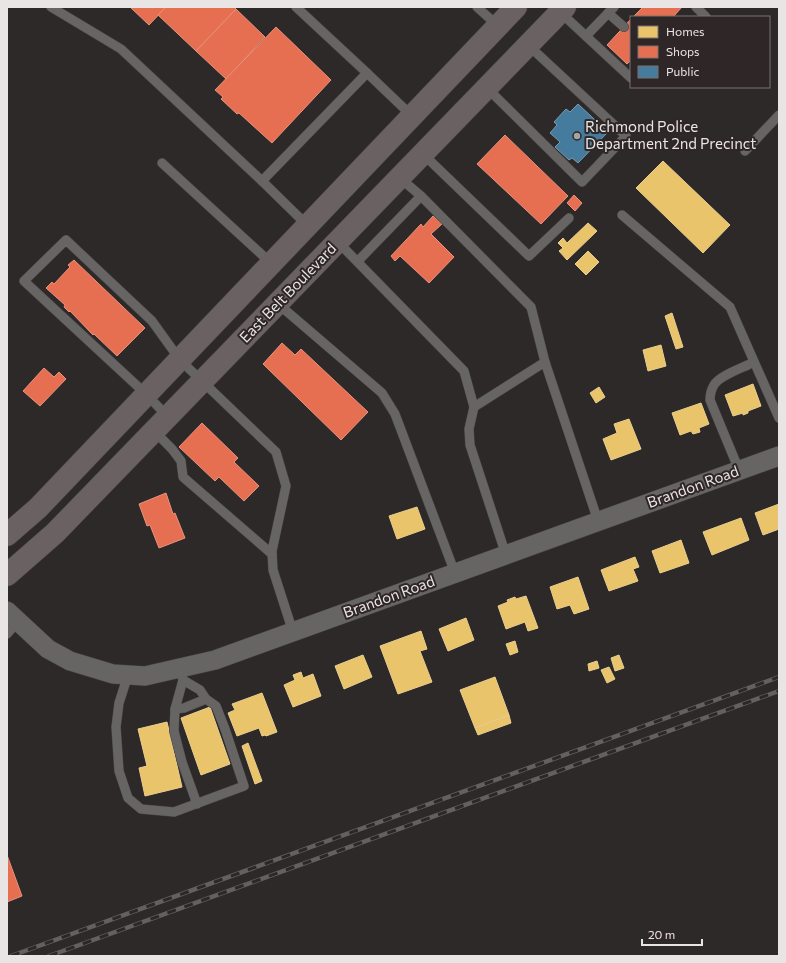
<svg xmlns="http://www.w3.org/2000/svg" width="786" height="963" font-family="Commissioner,sans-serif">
<rect width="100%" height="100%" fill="#2d2929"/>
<g fill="#e9c46a" stroke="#e9ce8f">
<path d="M663 161 730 225 703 253 636 188Z"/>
<path d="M588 223 597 231 567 260 559 251 563 248 558 243 563 238 567 243Z"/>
<path d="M588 251 599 262 586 275 575 264Z"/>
<path d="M672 313 683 347 676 349 665 316Z"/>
<path d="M661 345 666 366 648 371 643 350Z"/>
<path d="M753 384 761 406 748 411V413L743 415V413L733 416 725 395Z"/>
<path d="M599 387 605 397 596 403 590 393Z"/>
<path d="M701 403 709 424 699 428 700 432 693 434 691 431 680 435 672 413Z"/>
<path d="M629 419 641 449 611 460 603 439 617 433 614 424Z"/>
<path d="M779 504V529L763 535 755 513Z"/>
<path d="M417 507 425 529 397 539 389 516Z"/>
<path d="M741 518 749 540 712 555 703 532Z"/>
<path d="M681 540 689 563 660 573 652 551Z"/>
<path d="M635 557 639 567 633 569 638 581 609 591 601 570Z"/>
<path d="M578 577 589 609 574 614 570 605 557 609 550 587Z"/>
<path d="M526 596 538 628 528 631 525 622 506 629 498 606 508 602 507 600 515 597 516 599Z"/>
<path d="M466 618 474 640 448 651 439 629Z"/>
<path d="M421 631 427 649 420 651 432 682 398 694 380 646Z"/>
<path d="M515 641 518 652 510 655 506 644Z"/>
<path d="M363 655 372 677 344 689 335 666Z"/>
<path d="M619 655 624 668 615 671 611 658Z"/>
<path d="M597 661 599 668 589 671 588 664Z"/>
<path d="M609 667 615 679 607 683 601 670Z"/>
<path d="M301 672 303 678 313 674 321 696 293 707 284 685 295 680 293 675Z"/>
<path d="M495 677 509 715 475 728 460 690Z"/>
<path d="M262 693 277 732 266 736 265 735 262 736 259 728 237 736 228 713 235 710 232 704Z"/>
<path d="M210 707 230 764 201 775 181 718Z"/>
<path d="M509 715 511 723 478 735 475 728Z"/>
<path d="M167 722 182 787 145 796 139 768 147 766 138 729Z"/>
<path d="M248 743 262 781 255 784 242 746Z"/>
</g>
<g fill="#e76f51" stroke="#e8927d">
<path d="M130 7H166L149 25Z"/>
<path d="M166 7H234L236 9 196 51 158 15Z"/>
<path d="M643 7H682L673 17H633Z"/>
<path d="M236 9 265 37 226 79 196 51Z"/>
<path d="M631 19V60L627 64 607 45Z"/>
<path d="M276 27 331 80 272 143 239 113 237 114 221 99 223 97 215 90Z"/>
<path d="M505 135 568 196 541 224 477 164Z"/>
<path d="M574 195 582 203 575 211 567 203Z"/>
<path d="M433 216 442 224 431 234 454 257 429 283 400 256 395 261 391 256 421 224 423 227Z"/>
<path d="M74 260 145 328 117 356 94 334 93 335 70 311 69 312 64 307 65 305 46 288 52 282 54 284 70 267 68 265Z"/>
<path d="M282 343 295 355 301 349 368 412 341 440 263 364Z"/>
<path d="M44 368 54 377 59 372 66 379 40 406 23 391Z"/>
<path d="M202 423 238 458 234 462 259 486 244 501 219 477 215 481 179 447Z"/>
<path d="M166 493 173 514 175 513 185 538 159 548 150 525 147 526 139 504Z"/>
<path d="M7 855 22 896 7 902Z"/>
</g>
<path fill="#457b9d" stroke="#769bb3" d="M578 104 608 132 578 163 572 158 569 160 555 147 560 142 550 133 557 125 554 122 566 109 570 112Z"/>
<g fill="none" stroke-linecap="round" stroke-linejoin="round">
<g stroke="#484444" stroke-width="10">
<g id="lane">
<path d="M51 7 121 49 262 181"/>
<path d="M296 7 367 73"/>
<path d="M477 7 498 26"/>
<path d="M696 7 706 17"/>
<path d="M560 12 631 78"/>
<path d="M608 13 624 27"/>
<path d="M586 36 614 7"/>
<path d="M487 88 582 182 626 136 528 45"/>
<path d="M745 151 779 115"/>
<path d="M423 154 529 256 569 218"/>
<path d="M162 163 272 264"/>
<path d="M400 178 421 196 531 307 545 362"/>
<path d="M622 215 730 307 779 418"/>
<path d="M308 226 262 181 367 73 412 116"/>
<path d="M337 241 464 371 474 407 469 429 470 445 506 555"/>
<path d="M358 261 421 196"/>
<path d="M277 303 382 393 395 414 455 573"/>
<path d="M474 407 545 362 598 521"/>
<path d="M168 417 147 395 24 281 66 240 152 321 180 360 276 452 286 486 272 551 273 570 293 632"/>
<path d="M154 431 172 449 181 461 183 477 272 554"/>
<path d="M739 470 710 400C710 395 711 390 714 385 720 375 743 368 754 362"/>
<path d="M7 634 18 621"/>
<path d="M128 675 119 703 116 727 119 771 128 798 141 809 174 812 244 786 225 729 216 706 206 699 200 690 183 680"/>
<path d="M182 676 183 680 175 709 174 731 182 762 197 804"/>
<path d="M175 709 184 708 206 699"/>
</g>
</g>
<g stroke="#484444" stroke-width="20">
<path id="street" d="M7 611 48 649 70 661 113 674 145 676 215 660 779 456"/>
</g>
<g stroke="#484444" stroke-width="23">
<g id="primary">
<path d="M7 535 38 508 516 7"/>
<path d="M7 575 55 533 565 7"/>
</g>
</g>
<use href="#lane" stroke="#676464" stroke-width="9"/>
<use href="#street" stroke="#676464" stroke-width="19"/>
<use href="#primary" stroke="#6a6162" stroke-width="22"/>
<g stroke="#636060" stroke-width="4.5">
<g id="rail">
<path d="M11 956 779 677"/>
<path d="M49 956 779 691"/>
</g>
</g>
<use href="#rail" stroke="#2f2727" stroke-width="3" stroke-dasharray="9" stroke-linecap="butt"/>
</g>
<circle fill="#a8a3a3" stroke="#2f2727" stroke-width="1.5" cx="577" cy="136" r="4"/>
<g text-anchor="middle" stroke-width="4" stroke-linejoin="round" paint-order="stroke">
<g font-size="15" fill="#eae5e5" stroke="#2f2727" text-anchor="start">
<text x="585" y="132">Richmond Police<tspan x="585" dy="17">Department 2nd Precinct</tspan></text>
</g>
<g font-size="15" fill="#eae5e5" stroke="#2f2727">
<text transform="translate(288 293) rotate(-46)" y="5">East Belt Boulevard</text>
<text transform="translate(693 487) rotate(-20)" y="5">Brandon Road</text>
<text transform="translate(389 597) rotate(-20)" y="5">Brandon Road</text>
</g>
</g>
<rect width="786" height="963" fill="none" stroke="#eae5e5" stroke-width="16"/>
<rect x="630" y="16" width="140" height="72" fill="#2f2727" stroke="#7a7373"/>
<rect x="638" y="26" width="20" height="12" fill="#e9c46a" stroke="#7a7373"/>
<text x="666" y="36" font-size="12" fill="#eae5e5">Homes</text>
<rect x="638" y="46" width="20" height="12" fill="#e76f51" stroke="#7a7373"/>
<text x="666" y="56" font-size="12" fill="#eae5e5">Shops</text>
<rect x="638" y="66" width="20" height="12" fill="#457b9d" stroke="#7a7373"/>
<text x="666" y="76" font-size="12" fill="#eae5e5">Public</text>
<path d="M642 939v6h60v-6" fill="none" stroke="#eae5e5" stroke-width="2"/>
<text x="648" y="939" font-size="12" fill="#eae5e5" stroke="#2f2727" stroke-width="3" paint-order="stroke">20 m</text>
</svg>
